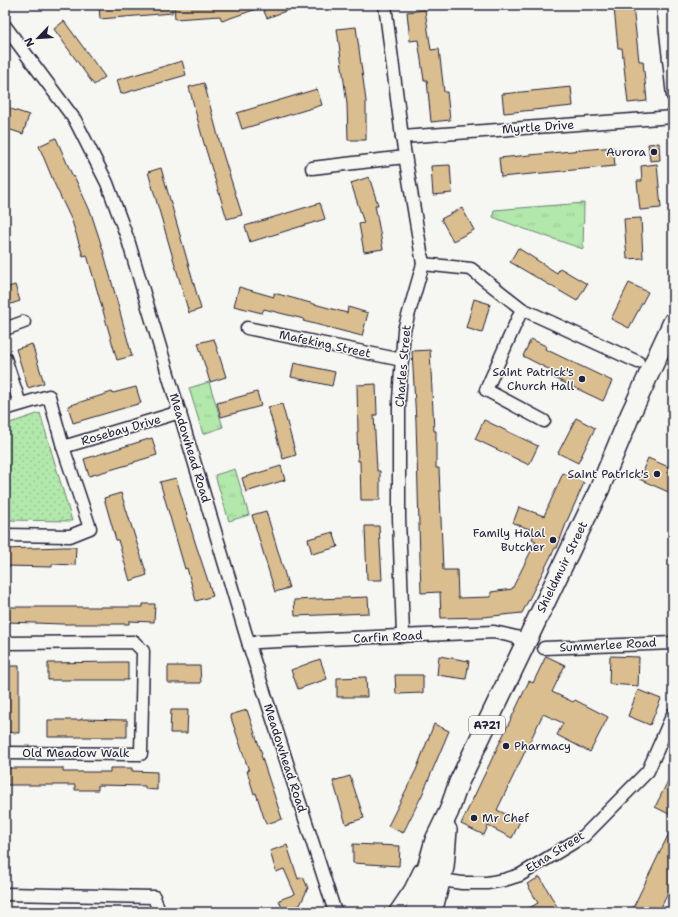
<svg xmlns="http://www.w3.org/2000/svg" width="678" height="917" font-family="'Shantell Sans',sans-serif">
<defs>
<pattern id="grass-tufts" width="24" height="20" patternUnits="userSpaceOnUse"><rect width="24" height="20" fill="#b2e8ab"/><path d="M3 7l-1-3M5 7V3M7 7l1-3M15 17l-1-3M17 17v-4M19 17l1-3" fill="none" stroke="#99c794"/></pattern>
<pattern id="park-dots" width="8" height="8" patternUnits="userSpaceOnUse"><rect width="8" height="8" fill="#b2e8ab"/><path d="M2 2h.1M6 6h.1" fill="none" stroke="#99c794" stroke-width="1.8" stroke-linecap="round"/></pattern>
</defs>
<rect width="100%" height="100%" fill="#f6f6f2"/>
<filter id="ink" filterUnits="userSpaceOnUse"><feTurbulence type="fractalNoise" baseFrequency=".025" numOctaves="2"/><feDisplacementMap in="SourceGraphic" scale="8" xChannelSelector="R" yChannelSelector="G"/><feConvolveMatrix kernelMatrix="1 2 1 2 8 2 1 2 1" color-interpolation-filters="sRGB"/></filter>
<g filter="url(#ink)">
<g fill="url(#grass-tufts)" stroke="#6a8573">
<path d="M584 203 583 249 516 226 493 217 494 210Z"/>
<path d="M209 382 223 427 203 434 189 388Z"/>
<path d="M235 469 249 515 229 521 215 475Z"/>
</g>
<path fill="url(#park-dots)" stroke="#6a8573" d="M40 413 72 521 5 520V435L10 423Z"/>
<g fill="#dbbe8f" stroke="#22223b">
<path d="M99 5H172V13L100 19Z"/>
<path d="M174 5H299V6L267 18 262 7 222 21 220 16 175 19Z"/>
<path d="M633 6 639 61H643L647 101 628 103 622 48H618L614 8Z"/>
<path d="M425 10 431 50 439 49 444 92H447L450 120 431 122 427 80H424L418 40 410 41 407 12Z"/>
<path d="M64 21 105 77 94 85 54 29Z"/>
<path d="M356 27 366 101V140H348L347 104 337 29Z"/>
<path d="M182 61 186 75 121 94 117 80Z"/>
<path d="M204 83 222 151 242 215 227 219 203 140 189 87Z"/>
<path d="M571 87 573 106 504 113 502 94Z"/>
<path d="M317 89 322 105 242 129 237 113Z"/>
<path d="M5 107 29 115 23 134 5 128Z"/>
<path d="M56 138 73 177 74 176 91 213 103 250 132 356 117 360 87 255 83 256 72 221 55 185 39 146Z"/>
<path d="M659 143 660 160 650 161 648 144Z"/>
<path d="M613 147 615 166 501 177 499 158Z"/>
<path d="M657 164 661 208 640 210 637 181H642L641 166Z"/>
<path d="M450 165 452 193 433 195 431 166Z"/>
<path d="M161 168 201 309 189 313 148 172Z"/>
<path d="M369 177 378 205H375L383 249 364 252 359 224 364 223 351 183Z"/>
<path d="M320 203 325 219 250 242 245 226Z"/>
<path d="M462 208 474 230 453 241 441 219Z"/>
<path d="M641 218 643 258 627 259 624 219Z"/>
<path d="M518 248 557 273 560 268 587 284 577 301 510 262Z"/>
<path d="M629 283 648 292 629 328 611 319Z"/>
<path d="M15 285 20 301 5 306V288Z"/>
<path d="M239 287 274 297V293L347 313 348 307 368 313 362 336 303 321 304 319 264 309 262 313 234 306Z"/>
<path d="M474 299 490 304 482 333 466 328Z"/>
<path d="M214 339 226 377 210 382 198 343Z"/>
<path d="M531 339 546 346 545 349 612 381 603 401 552 377 554 372 523 356Z"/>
<path d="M32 344 44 383 28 388 16 349Z"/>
<path d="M430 350 434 431H436V468H439L443 570H457L458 598 491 597V592L512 589 536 541 532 539 535 531 513 523 519 507 544 516 563 473 584 483 567 521 557 548H555L522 613 483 617 441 618 440 592 421 593 416 421 412 351Z"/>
<path d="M294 363 335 372 332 386 291 377Z"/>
<path d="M376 384 377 415H374L377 471H380V500H361L360 461H358L357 432H358L357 385Z"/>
<path d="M136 387 141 403 73 423 68 406 112 392 113 393Z"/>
<path d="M257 392 261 406 221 417 217 403Z"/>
<path d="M282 404 296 455 283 459 268 407Z"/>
<path d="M576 418 595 428 578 463 558 453Z"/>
<path d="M484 420 538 446 529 465 475 439Z"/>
<path d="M152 438 157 455 134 462V463L89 476 84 459Z"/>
<path d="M648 458 673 469V494L639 479Z"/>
<path d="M281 466 285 480 246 492 242 478Z"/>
<path d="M176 478 195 542 213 596 196 601 187 568 185 569 160 482Z"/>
<path d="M121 493 147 575 130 581 118 540H116L104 498Z"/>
<path d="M266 511 289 588 275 592 252 515Z"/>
<path d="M365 526H379L382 580H367Z"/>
<path d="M333 532 338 547 312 554 308 539Z"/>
<path d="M64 547H76L75 565 52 564V567L5 566V549Z"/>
<path d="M368 597 369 613 295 616 294 600Z"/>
<path d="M143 604H155L154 622 129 621V624H62L7 622V607H143Z"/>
<path d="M439 656 469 661 466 679 437 675Z"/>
<path d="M546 656 565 665 552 692 573 702 575 700 608 717 590 752 557 735 563 723 543 714 497 810 520 821 512 838 488 826 484 835 461 824 529 681 533 683Z"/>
<path d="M610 656 639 657 638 686 609 684Z"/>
<path d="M320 659 327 679 298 689 291 670Z"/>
<path d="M116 662H128V680H48V663Z"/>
<path d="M5 666H19V733L5 732Z"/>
<path d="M168 666H200L201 683H168Z"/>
<path d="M395 675H423V693L396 694Z"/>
<path d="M366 677 367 697H337V678Z"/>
<path d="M638 690 661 699 650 725 628 716Z"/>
<path d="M171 710H188L187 733H170Z"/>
<path d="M247 710 262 754 261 755 282 819 266 824 256 793 254 794 247 771H249L230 715Z"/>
<path d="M81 719 127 720V737H48V720H81Z"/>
<path d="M434 724 449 731 422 795 403 833 388 826 416 770Z"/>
<path d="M7 768H63V772H110V768H132V771L157 772V790L145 789V786L98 785V790H75V785H7Z"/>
<path d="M673 771V816L655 807Z"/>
<path d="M350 776 364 818 346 824 333 781Z"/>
<path d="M673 825V882L659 912H631Z"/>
<path d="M353 844 400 846 399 866 353 863Z"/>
<path d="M287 845 298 879 303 877 308 888 300 905 283 911 279 900 295 894 284 869 276 872 270 851Z"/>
<path d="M540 877 560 912H522L538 903 527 884Z"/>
</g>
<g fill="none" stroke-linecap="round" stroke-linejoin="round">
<g stroke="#22223b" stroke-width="15">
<g id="minor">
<path d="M385 5 402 137 423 264 404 330 399 399V517L403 636"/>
<path d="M663 5 673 96"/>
<path d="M5 26 75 120 107 183 128 240 249 645 335 912"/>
<path d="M402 137 673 117"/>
<path d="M312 168 405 157"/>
<path d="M423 264 471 269 522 309 638 362"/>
<path d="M522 309 486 390 544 421"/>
<path d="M247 328 402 360"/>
<path d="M5 329 24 322"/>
<path d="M5 358 20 404"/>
<path d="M5 409 49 396 63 447 180 412"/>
<path d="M5 535 70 536 90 528 63 447"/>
<path d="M5 643 134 642 143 651 141 754 5 753"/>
<path d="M249 645 257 642 494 632 516 637 527 641"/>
<path d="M544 648 673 643"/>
<path d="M435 879 462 883H487L504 880 520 875 584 836 648 771 673 714"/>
<path d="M5 894 154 897 159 912"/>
<path d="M395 912 410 890 420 870"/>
</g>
</g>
<g stroke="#22223b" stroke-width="22">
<g id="primary">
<path d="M415 912 435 840 449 811 459 782 599 490 631 413 673 322"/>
<path d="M432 912 444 867 447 830"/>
</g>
</g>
<use href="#minor" stroke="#f6f6f2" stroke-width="12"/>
<use href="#primary" stroke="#f6f6f2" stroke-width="19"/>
</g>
</g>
<g fill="#22223b" stroke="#f6f6f2" stroke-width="1.5">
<circle cx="654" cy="152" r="4"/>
<circle cx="582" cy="379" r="4"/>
<circle cx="657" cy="474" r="4"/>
<circle cx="553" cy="540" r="4"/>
<circle cx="506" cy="746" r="4"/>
<circle cx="474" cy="818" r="4"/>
</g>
<g text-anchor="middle" stroke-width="3" stroke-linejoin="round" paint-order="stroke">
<rect fill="#f6f6f2" stroke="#626272" stroke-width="1" x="469" y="716" width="36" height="18" rx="3"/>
<g font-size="11" font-weight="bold" fill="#22223b">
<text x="487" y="729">A721</text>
</g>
<g font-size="12" fill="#22223b" stroke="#f6f6f2">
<text transform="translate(538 127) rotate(-4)" y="4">Myrtle Drive</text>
<text transform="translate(325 344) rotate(12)" y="4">Mafeking Street</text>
<text transform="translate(403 366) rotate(-85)" y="4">Charles Street</text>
<text transform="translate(121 430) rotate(-16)" y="4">Rosebay Drive</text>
<text transform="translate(190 448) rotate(73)" y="4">Meadowhead Road</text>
<text transform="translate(562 567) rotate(-64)" y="4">Shieldmuir Street</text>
<text transform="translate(388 637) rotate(-3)" y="4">Carfin Road</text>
<text transform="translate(608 645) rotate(-3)" y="4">Summerlee Road</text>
<text x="76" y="757">Old Meadow Walk</text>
<text transform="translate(285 758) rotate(72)" y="4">Meadowhead Road</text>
<text transform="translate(555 852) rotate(-32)" y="4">Etna Street</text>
</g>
<g font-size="12" fill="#22223b" stroke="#f6f6f2" text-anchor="end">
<text x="646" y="156">Aurora</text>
<text x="574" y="376">Saint Patrick's<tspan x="574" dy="14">Church Hall</tspan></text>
<text x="649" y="478">Saint Patrick's</text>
<text x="545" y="537">Family Halal<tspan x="545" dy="14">Butcher</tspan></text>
<text x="514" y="750" text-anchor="start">Pharmacy</text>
<text x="482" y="822" text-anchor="start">Mr Chef</text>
</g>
</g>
<rect width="678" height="917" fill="none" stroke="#f6f6f2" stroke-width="20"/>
<rect x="10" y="10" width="658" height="897" fill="none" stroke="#22223b" stroke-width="1.5" filter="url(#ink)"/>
<g transform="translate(38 38) rotate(245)" stroke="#f6f6f2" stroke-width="3" paint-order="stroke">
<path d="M0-3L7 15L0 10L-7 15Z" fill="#22223b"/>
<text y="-6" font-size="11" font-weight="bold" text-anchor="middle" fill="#22223b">N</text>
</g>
</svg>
